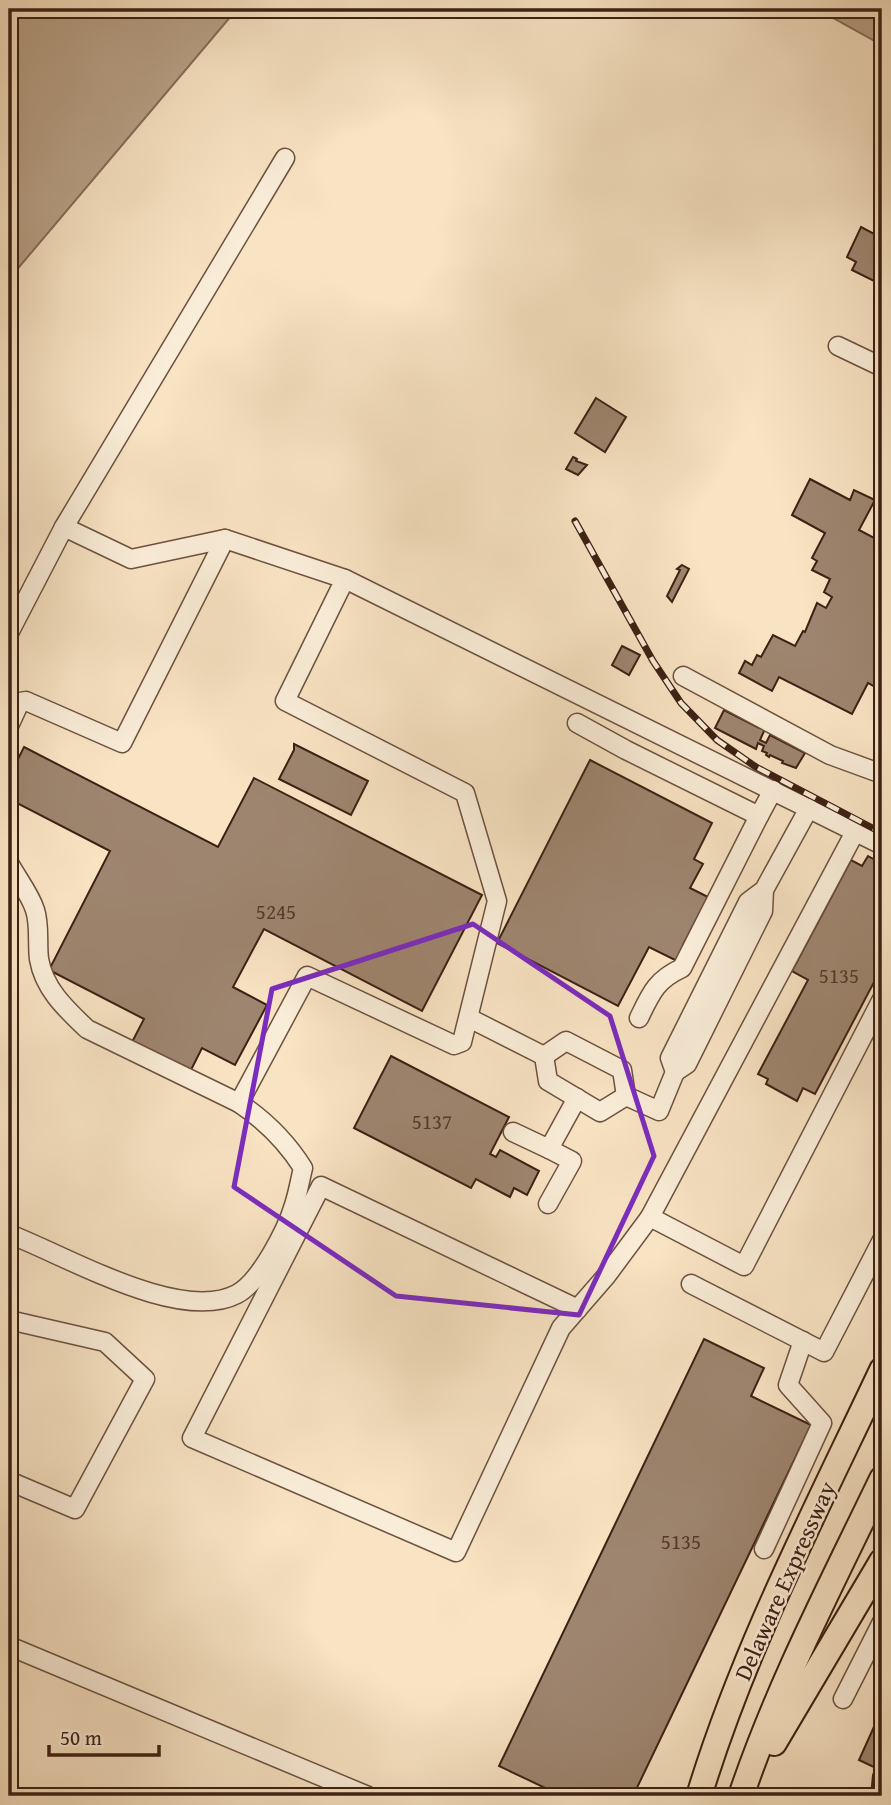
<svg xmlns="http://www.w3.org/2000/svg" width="891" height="1805" font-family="'Gentium Book Plus',serif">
<rect width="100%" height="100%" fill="#f8e3c3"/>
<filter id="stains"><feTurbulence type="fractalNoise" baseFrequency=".00286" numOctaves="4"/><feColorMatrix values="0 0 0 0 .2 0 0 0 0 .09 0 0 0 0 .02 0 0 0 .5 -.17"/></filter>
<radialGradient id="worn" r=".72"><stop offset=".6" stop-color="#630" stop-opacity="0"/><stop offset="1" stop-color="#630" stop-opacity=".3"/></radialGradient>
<g fill="#b8a187" stroke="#876d59" stroke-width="2">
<path d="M9 9H237L9 279Z"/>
<path d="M817 9H882V45Z"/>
</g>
<g fill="#9e856f" stroke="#3d2013" stroke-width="2">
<path d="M861 227 882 238V285L852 270 856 262 847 257Z"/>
<path d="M596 398 626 417 605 452 575 433Z"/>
<path d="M573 457 577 459 576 461 587 465 578 475 566 469Z"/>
<path d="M810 479 850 500 854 490 875 500 859 530 882 542V691L868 683 852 714 779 677 772 691 739 673 745 661 752 665 757 655 761 657 773 635 795 646 803 631 805 632 817 603 826 608 832 597 824 592 830 579 812 570 817 561 812 558 825 533 792 515Z"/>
<path d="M682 565 689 569 672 602 667 596 680 570 677 569Z"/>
<path d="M622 646 640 655 629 675 612 665Z"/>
<path d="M724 710 759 728 760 726 765 729 760 740 766 743 770 735 805 753 796 768 782 763 783 761 770 755 769 757 766 755 767 753 762 751 764 746 758 743 756 749 715 728Z"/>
<path d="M294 744 368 781 351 815 279 779 294 750Z"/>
<path d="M24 747 218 847 254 778 482 895 422 1011 264 929 233 987 267 1005 235 1065 202 1048 190 1072 132 1042 144 1019 49 970 110 851 9 799V777Z"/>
<path d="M590 760 712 823 694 859 703 864 690 888 708 897 683 945 685 946 677 961 649 947 618 1006 497 943Z"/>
<path d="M868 856 882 864V967L815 1094 803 1088 797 1101 766 1084 768 1079 758 1074 808 980 792 971 851 860 862 866Z"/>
<path d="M391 1056 509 1117 490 1154 496 1157 500 1150 539 1171 527 1195 514 1188 510 1197 476 1179 471 1188 354 1128Z"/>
<path d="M704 1339 764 1368 751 1396 811 1425 633 1796H562L499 1766Z"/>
<path d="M882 1709V1796H871L873 1775 876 1768 859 1760Z"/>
</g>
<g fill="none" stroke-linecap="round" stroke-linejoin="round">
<g stroke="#6c513f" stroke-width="21">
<g id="minor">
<path d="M838 346 882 367"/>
<path d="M225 539 131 559 64 527 285 158"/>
<path d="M345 579 882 845"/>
<path d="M9 633 64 527"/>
<path d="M683 676 830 755 882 774"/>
<path d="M577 723 626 750 759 816 773 790"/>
<path d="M9 726 20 702 26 701 122 743 225 539 345 579 285 701 465 793 497 901 462 1042 454 1045 307 976 239 1103 87 1029C66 1009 44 989 39 959 37 943 40 925 35 910 30 894 17 878 9 863"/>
<path d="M855 832 650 1217 744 1266 882 999"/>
<path d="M764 890 763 911 687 1064 675 1072 670 1058 748 902 764 890 809 808"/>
<path d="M469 1018 544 1056"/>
<path d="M639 1018C651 993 656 980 682 968L759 816"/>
<path d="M544 1056 548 1081 600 1112 626 1096"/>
<path d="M544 1056 566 1041 622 1070 626 1096"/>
<path d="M626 1096 659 1111 675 1072"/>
<path d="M513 1132 549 1149"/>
<path d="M548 1204 572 1161 549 1149 577 1098"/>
<path d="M9 1234C65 1255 180 1324 237 1294 260 1282 287 1229 294 1205 298 1193 300 1180 303 1168 286 1141 266 1121 239 1103"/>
<path d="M691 1284 824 1352 882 1240"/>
<path d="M578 1309 321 1186 192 1438 456 1552 561 1328 607 1275 650 1217"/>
<path d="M9 1320 105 1342 145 1379 75 1509 9 1481"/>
<path d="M764 1549 822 1423 788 1385 803 1341"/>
<path d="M9 1646 368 1796"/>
<path d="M843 1699 882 1622"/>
</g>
</g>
<g stroke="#3d2013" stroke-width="28">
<g id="highway">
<path d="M774 1743 882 1561"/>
<path d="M699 1796C744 1648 816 1510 882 1370"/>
<path d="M741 1796C778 1686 832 1583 882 1479"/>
</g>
</g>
<use href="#minor" stroke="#faedd8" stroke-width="18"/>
<use href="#highway" stroke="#f8e3c3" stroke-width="24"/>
<g stroke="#3d2013" stroke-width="7">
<path id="rail" d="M575 521 653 661 681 703 717 740 756 767 882 833"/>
</g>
<use href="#rail" stroke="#faedd8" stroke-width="4.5" stroke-dasharray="13" stroke-linecap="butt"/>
</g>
<path fill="none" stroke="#7b2cbf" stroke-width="5" stroke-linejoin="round" d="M473 924 610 1016 654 1156 579 1315 396 1296 234 1187 272 989Z"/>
<g text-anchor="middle" stroke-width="5" stroke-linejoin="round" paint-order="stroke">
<g font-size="21" fill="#55392a">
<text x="276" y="919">5245</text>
<text x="839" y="983">5135</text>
<text x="432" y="1129">5137</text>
<text x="681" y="1549">5135</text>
</g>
<g font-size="24" fill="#3d2013" stroke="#faedd8">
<text transform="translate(785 1581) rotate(-66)" y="8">Delaware Expressway</text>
</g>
</g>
<rect width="891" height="1805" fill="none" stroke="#f8e3c3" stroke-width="35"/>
<rect x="10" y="10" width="870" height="1784" fill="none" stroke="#3d2013" stroke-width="3.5"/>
<rect x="18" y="18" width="856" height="1770" fill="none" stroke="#3d2013" stroke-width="2"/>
<path d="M49 1745v10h110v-10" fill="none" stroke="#3d2013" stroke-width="3.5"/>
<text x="60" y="1745" font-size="21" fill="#3d2013" stroke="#faedd8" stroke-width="5" paint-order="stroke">50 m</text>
<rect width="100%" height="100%" filter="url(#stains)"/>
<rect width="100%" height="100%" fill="url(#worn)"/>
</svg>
